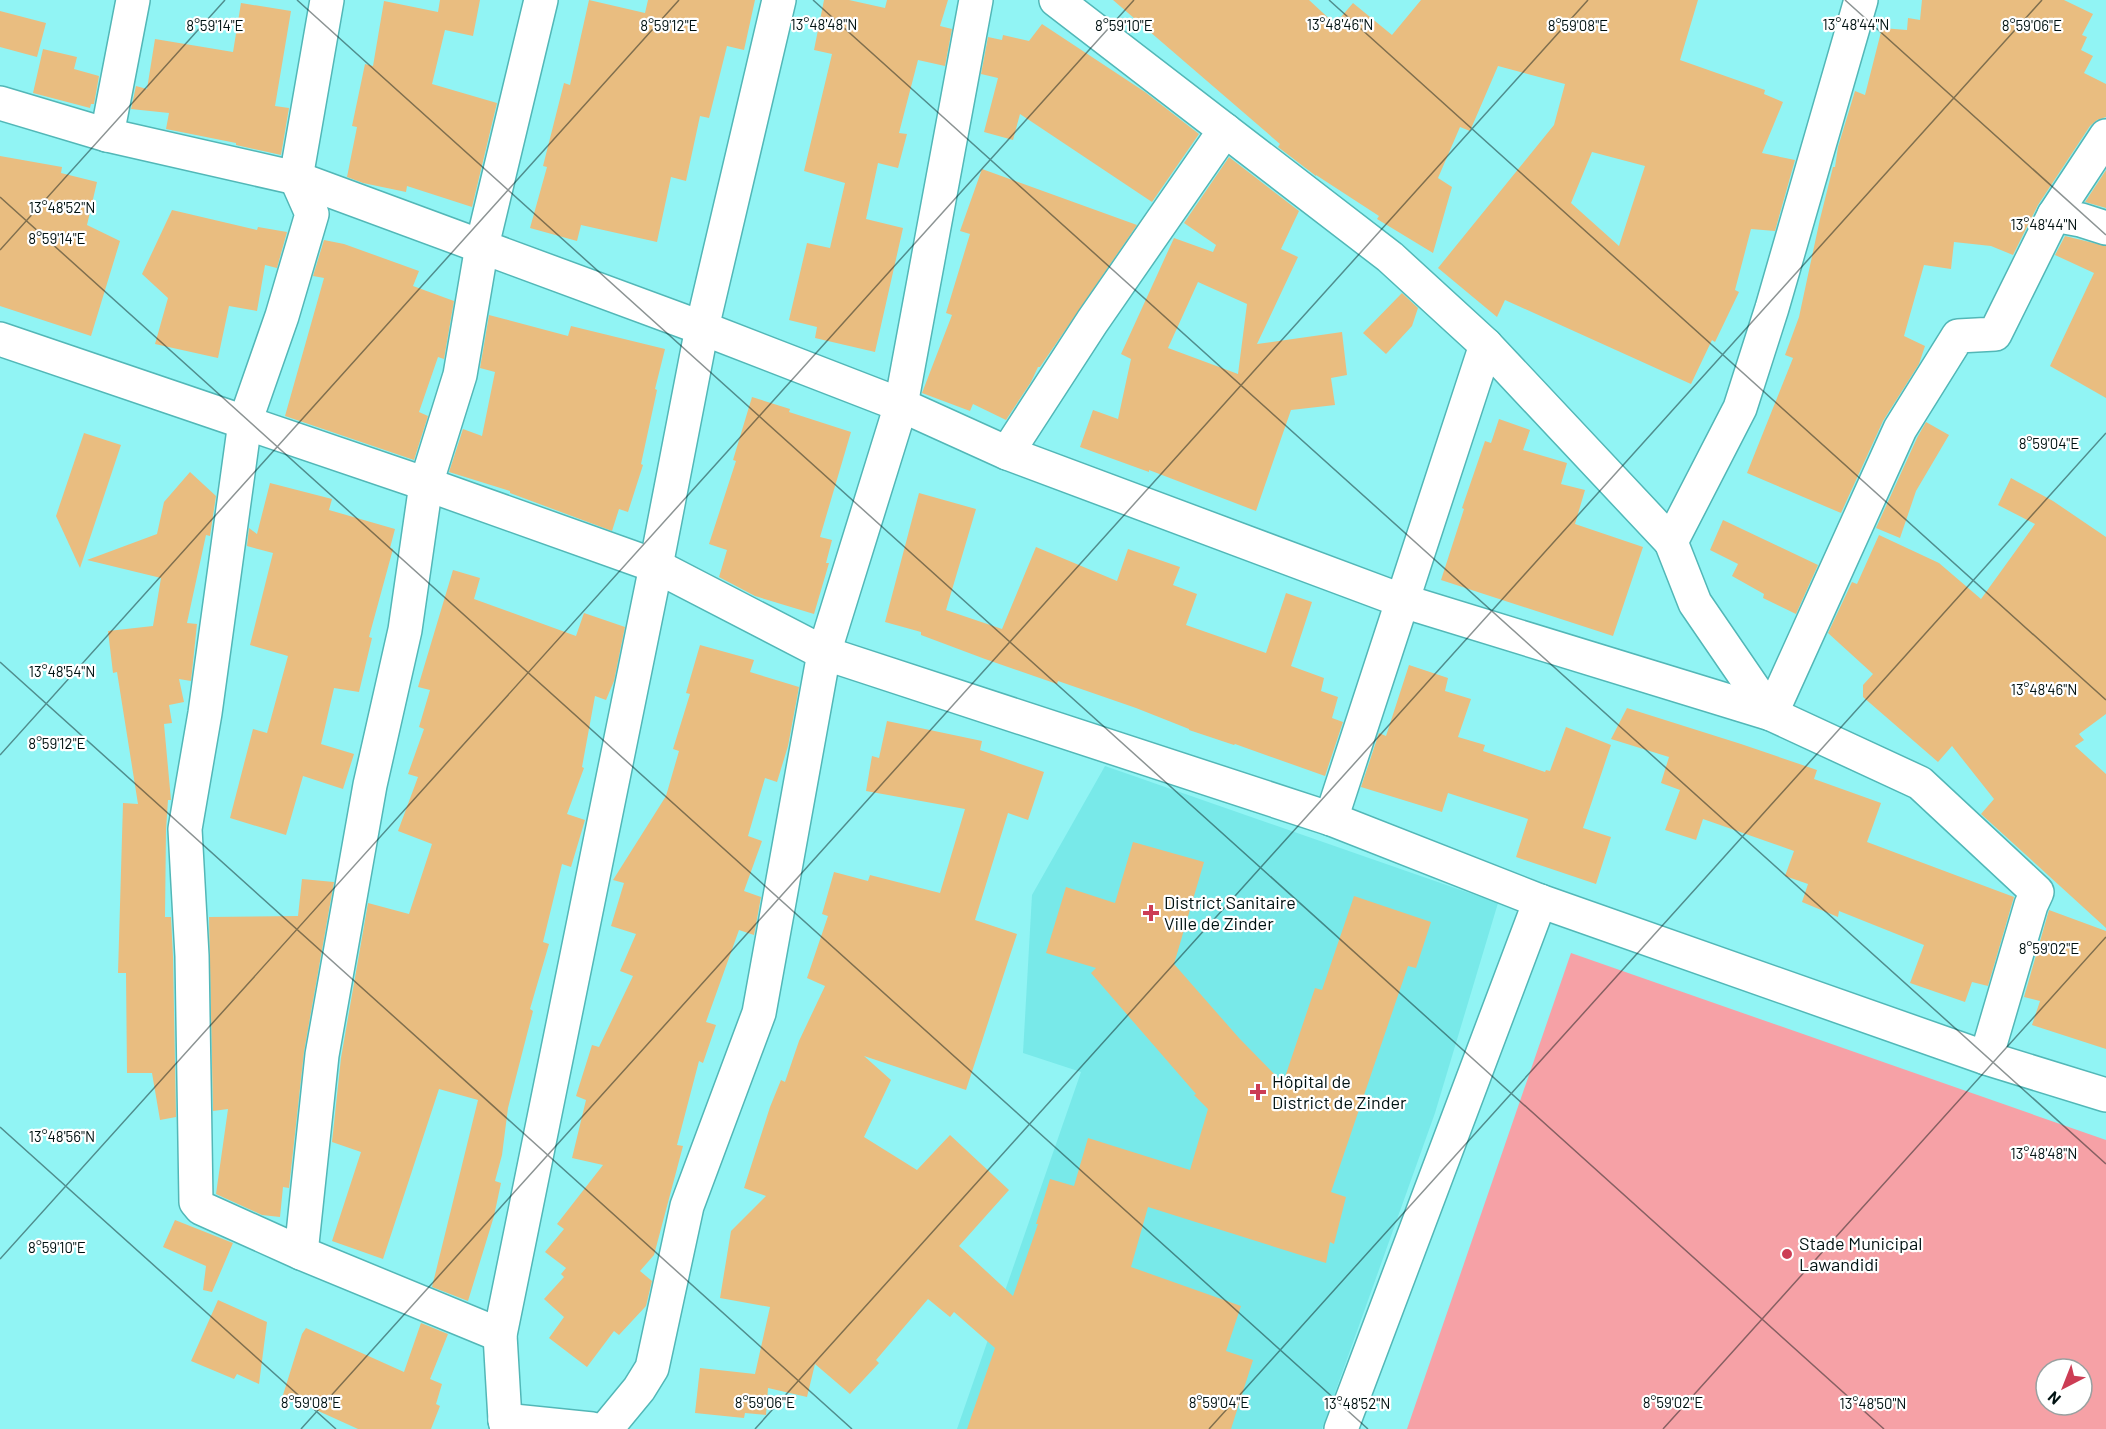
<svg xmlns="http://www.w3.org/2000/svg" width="2106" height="1429" font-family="Barlow,sans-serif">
<rect width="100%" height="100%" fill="#91f4f4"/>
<path fill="#78e9e9" d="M1105 766 1498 903 1435 1113 1322 1429H957L1081 1072 1023 1053 1032 895Z"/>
<path fill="#f6a1a6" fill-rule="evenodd" d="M1571 953 2106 1140V1429H1407ZM2046 1369H2082V1405H2046Z"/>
<g fill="#e9bd80" fill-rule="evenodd">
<path d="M440 0H480L473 36 445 30 432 84 497 103 472 207 407 186 406 192 363 183 347 177 357 127 352 126 365 64 373 66 384 1 438 12Z"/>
<path d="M589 0 645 13 648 0H755L744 50 727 46 709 118 700 116 686 181 671 177 657 242 581 225 577 241 530 228 547 167 543 166 564 83 570 85Z"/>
<path d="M824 0H849L885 8 887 0H948L940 26 952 29 945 66 918 60 899 133 907 134 898 168 878 163 866 219 903 228 875 352 815 338 817 327 789 320 807 243 830 248 845 183 804 171 832 54 814 50Z"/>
<path d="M1113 0H1309L1335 24 1353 3 1392 35 1421 0H1698L1680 60 1765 90 1764 94 1783 102 1762 153 1795 160 1775 231 1751 229 1735 290 1739 292 1715 342 1712 340 1691 384 1505 300 1497 317 1438 268 1554 125 1565 84 1498 66 1470 131 1460 127 1438 178 1452 187 1433 253 1377 219 1379 216 1316 175V176L1278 147 1280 144ZM1592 152 1645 166 1619 246 1571 203Z"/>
<path d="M1922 0H2064L2093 14 2082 35 2087 37 2081 50 2093 56 2084 73 2106 84V117L2097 120 2090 126 2038 205 2013 255 1991 246 1954 242 1951 269 1924 265 1904 336 1925 346 1919 364 1883 421 1841 513 1747 473 1793 358 1785 355 1799 317 1820 219 1833 167H1835L1838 147 1855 91 1865 95 1882 28 1907 30 1908 18 1920 20Z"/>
<path d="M241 3 291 11 275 106 289 108 281 155 236 145V143L166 129 169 113 131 109 136 86 147 89 155 39 233 52Z"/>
<path d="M0 11 46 23 37 57 0 47Z"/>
<path d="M1042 24 1145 92 1199 134 1152 202 1020 114 1013 140 984 132 998 78 981 74 988 37 1002 40 1003 35 1029 41Z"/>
<path d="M43 49 77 57 74 69 99 76 94 104H91L90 108 33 93Z"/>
<path d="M0 156 62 167 61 173 97 182 87 225 120 241 91 336 0 306Z"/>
<path d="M1229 157 1299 211 1281 249 1298 257 1257 344 1342 332 1347 375 1331 378 1335 405 1291 410 1256 511 1149 470V472L1080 447 1093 410 1118 419 1131 359 1121 354 1174 238 1213 252 1216 245 1184 223ZM1198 282 1247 304 1238 374 1168 348Z"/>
<path d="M982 169 1137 225 1040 367H1038L1031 382 1006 420 973 404 970 411 922 393 952 315 946 313 970 234 960 231Z"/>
<path d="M2106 170V208L2085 202Z"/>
<path d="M172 210 257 230 258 227 287 232 277 268 265 265 257 311 229 306 218 358 155 344 168 298 142 274Z"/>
<path d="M2065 236 2106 246V398L2050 366 2094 273 2055 255Z"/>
<path d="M324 240 344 244 419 271 413 286 454 301 444 359 438 357 419 412 428 416 414 460 285 416 324 278 313 276Z"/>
<path d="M1402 293 1418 308 1412 326 1386 354 1363 333Z"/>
<path d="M489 315 568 336 571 326 665 349 655 389 657 390 641 464 643 465 628 512 619 509 612 531 510 493V491L449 472 463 429 482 436 495 372 480 368Z"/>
<path d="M752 397 790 409 789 412 851 432 820 537 832 540 826 563H829L814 614 755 596 719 577 727 550 709 544 736 461 733 460Z"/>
<path d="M1499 419 1530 430 1523 450 1567 463 1561 484 1585 490 1575 524 1643 547 1613 636 1441 580 1464 509 1462 508 1485 441 1491 443Z"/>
<path d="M1926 422 1949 435 1916 491 1900 538 1876 528 1917 438Z"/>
<path d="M84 433 121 445 80 568 56 516Z"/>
<path d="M190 472 216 496 210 536 206 535 187 623 197 624 191 681 179 679 184 702 169 705 172 723 164 724 171 800H168L166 830 165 917H171L173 957 176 1117 160 1120 152 1073H127L126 973H118L123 803 138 804 117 672 113 673 108 631 153 626 161 578 87 560 157 534 164 502Z"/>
<path d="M2011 478 2053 501 2106 537V714L2079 734 2084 740 2075 746 2106 774V928L1981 814 1994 799 1952 746 1938 762 1863 697V685L1873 674 1828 633 1852 582 1857 584 1879 535 1939 563 1981 599 2035 524 1998 505Z"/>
<path d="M270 483 332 499 329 510 395 529 390 548 393 549 369 637 372 638 359 692 334 688 321 744 354 754 343 789 303 776 286 835 230 818 253 729 267 733 288 656 250 645 273 553 247 546 249 528 257 534Z"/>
<path d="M919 493 976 509 946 610 1002 629 1036 547 1117 581 1128 549 1180 567 1173 585 1197 594 1186 625 1266 653 1286 593 1312 602 1291 666 1324 678 1321 691 1338 697 1332 718 1343 722 1325 776 1235 744 1234 745 1189 730V729L1136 708 1058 681 1057 684 985 659 921 635V632L885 622Z"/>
<path d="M1723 520 1818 565 1796 614 1763 598 1764 594 1732 576 1738 564 1710 550Z"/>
<path d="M453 570 480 578 474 599 576 636 584 613 625 627 614 681 606 700 595 696 582 767 584 768 567 814 585 820 571 867 562 864 543 942 549 944 530 1009 533 1011 508 1108 502 1155 495 1181 501 1183 494 1216 468 1301 432 1287 478 1100 439 1089 383 1259 332 1241 361 1152 332 1142 341 1058 368 903 409 914 432 844 398 831 418 777 408 774 424 729 419 727 430 690 418 687Z"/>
<path d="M700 645 754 660 750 672 799 687 788 746 777 782 765 778 748 836 762 841 744 891 761 897 754 935 739 930 706 1022 716 1025 703 1063 699 1061 677 1145 683 1146 654 1255 640 1271 652 1281 646 1306 619 1335 614 1331 587 1367 549 1338 564 1317 544 1299 564 1277 561 1274 566 1268 545 1252 564 1229 557 1224 603 1165 572 1158 586 1100 576 1096 592 1045 599 1047 633 976 620 971 636 934 611 926 624 883 613 880 666 796 679 751 673 749 690 694 686 693Z"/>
<path d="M1409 665 1448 678 1445 691 1471 699 1458 737 1485 745 1483 751 1545 772 1546 770 1550 771 1566 727 1611 745 1583 828 1611 837 1596 884 1516 857 1528 819 1448 793 1442 812 1361 787 1379 733 1386 736Z"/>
<path d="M1627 708 1741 744 1817 770 1814 779 1881 803 1867 842 2014 897 1988 986 1972 982 1965 1002 1910 983 1924 945 1839 911 1838 917 1802 902 1808 884 1785 876 1794 851 1703 819 1696 840 1665 830 1680 790 1661 783 1669 757 1611 739Z"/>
<path d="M887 721 982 741 980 750 1044 772 1028 820 1008 813 975 920 1017 934 966 1090 864 1056 891 1080 864 1137 917 1170 950 1135 1009 1190 959 1246 1013 1296 1038 1224H1036L1050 1179 1074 1186 1088 1138 1190 1170 1208 1109 1194 1095 1196 1094 1091 973 1096 968 1046 953 1066 887 1115 903 1133 842 1204 862 1174 964 1239 1038 1283 1083 1315 988 1322 990 1354 896 1431 922 1416 968 1408 966 1331 1192 1346 1197 1334 1244 1330 1242 1326 1263 1148 1207 1131 1267 1241 1306 1226 1351 1253 1360 1231 1429H967L995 1348 954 1312 950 1317 928 1299 876 1360 879 1363 850 1394 815 1364 807 1397 768 1388 766 1415 745 1413 744 1418 695 1413 700 1368 755 1374 770 1307 720 1298 731 1231 766 1196 744 1188 770 1107 781 1080 785 1082 799 1041 825 986 807 978 828 916 822 914 834 872 868 881 870 875 940 893 965 809 866 791 872 756 879 758Z"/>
<path d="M302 879 334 882 304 1052 289 1188 283 1187 280 1217 262 1215 216 1194 228 1109 213 1111 209 917 298 916Z"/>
<path d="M2049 910 2106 931V1049L2032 1025 2040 1001 2024 997Z"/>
<path d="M175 1220 233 1243 212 1292 203 1290 206 1266 163 1247Z"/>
<path d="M218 1300 267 1322 259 1384 237 1374 234 1379 191 1361Z"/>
<path d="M421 1323 448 1334 430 1379 442 1384 436 1404 440 1406 431 1429H358L283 1395 302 1334 306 1328 404 1372Z"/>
</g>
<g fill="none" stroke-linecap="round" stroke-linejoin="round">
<g stroke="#52b7b7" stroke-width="36">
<g id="minor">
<path d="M327 0 296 178 312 214 282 316 245 422 205 713 185 829 192 956 196 1202 201 1208 301 1253 500 1335"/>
<path d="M1056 0 1390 257 1486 345 1671 542"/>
<path d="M1861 0 1772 308 1740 408 1671 542 1695 603 1771 714 1920 783 2037 892 2031 905 1986 1058"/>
<path d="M0 103 107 135 296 178 702 328 901 405 1007 453 1403 601 1771 714 1900 429 1958 336 1995 334 2054 215 2106 136"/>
<path d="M107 135 133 0"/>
<path d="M2054 215 2081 220 2106 228"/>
<path d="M0 339 426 484 656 566 824 653 1331 819 1540 901 1986 1058 2106 1095"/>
<path d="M1007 453 1092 322 1225 130"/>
<path d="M1331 819 1486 345"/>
<path d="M301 1253 322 1055 370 785 405 630 426 484 460 375 482 246 541 0"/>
<path d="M505 1420 592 1429"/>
<path d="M507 1429 505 1420 500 1335 656 566 702 328 779 0"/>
<path d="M606 1429 639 1389 652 1368 687 1206 759 1013 824 653 901 405 976 0"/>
<path d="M1341 1429 1540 901"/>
</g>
</g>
<use href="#minor" stroke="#fff" stroke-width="33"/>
</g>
<path fill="none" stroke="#001212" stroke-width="1.5" stroke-opacity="0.45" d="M297 0 1884 1429M813 0 2106 1164M1329 0 2106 700M1845 0 2106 235M0 197 1368 1429M0 250 225 0M0 662 852 1429M0 755 679 0M0 1127 336 1429M0 1259 1134 0M301 1429 1588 0M755 1429 2042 0M1209 1429 2106 433M1663 1429 2106 937"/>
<g fill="#cc3c54" stroke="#fff" stroke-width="2">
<path d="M1148 904h6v6h6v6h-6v6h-6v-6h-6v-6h6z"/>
<path d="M1255 1083h6v6h6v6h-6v6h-6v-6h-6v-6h6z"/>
<circle cx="1787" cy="1254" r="6"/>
</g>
<g text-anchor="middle" stroke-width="4.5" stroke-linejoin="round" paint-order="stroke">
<g font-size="18" fill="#001212" stroke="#fff" text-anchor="start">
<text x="1164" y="909">District Sanitaire<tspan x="1164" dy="21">Ville de Zinder</tspan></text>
<text x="1272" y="1088">Hôpital de<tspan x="1272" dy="21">District de Zinder</tspan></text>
<text x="1799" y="1250">Stade Municipal<tspan x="1799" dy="21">Lawandidi</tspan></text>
</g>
</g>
<g font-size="15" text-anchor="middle" fill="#001212" stroke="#fff" stroke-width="4.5" stroke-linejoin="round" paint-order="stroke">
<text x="824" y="30">13°48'48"N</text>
<text x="1340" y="30">13°48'46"N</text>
<text x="1856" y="30">13°48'44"N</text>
<text x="215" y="31">8°59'14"E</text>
<text x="1124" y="31">8°59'10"E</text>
<text x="1578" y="31">8°59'08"E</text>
<text x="2032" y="31">8°59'06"E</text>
<text x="669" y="31">8°59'12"E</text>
<text x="62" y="213">13°48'52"N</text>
<text x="2044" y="230">13°48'44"N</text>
<text x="57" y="244">8°59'14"E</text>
<text x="2049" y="449">8°59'04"E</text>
<text x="62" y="677">13°48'54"N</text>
<text x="2044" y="695">13°48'46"N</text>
<text x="57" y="749">8°59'12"E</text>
<text x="2049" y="954">8°59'02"E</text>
<text x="62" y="1142">13°48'56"N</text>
<text x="2044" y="1159">13°48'48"N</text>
<text x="57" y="1253">8°59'10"E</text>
<text x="311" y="1408">8°59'08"E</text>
<text x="765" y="1408">8°59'06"E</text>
<text x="1219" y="1408">8°59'04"E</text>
<text x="1673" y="1408">8°59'02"E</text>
<text x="1357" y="1409">13°48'52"N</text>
<text x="1873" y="1409">13°48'50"N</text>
</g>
<g transform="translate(2064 1387) rotate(222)"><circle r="28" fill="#ffffff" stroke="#99a0a0" stroke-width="1.5"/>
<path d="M0-4.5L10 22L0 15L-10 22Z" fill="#cc3c54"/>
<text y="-9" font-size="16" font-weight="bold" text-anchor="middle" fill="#001212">N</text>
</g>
</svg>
